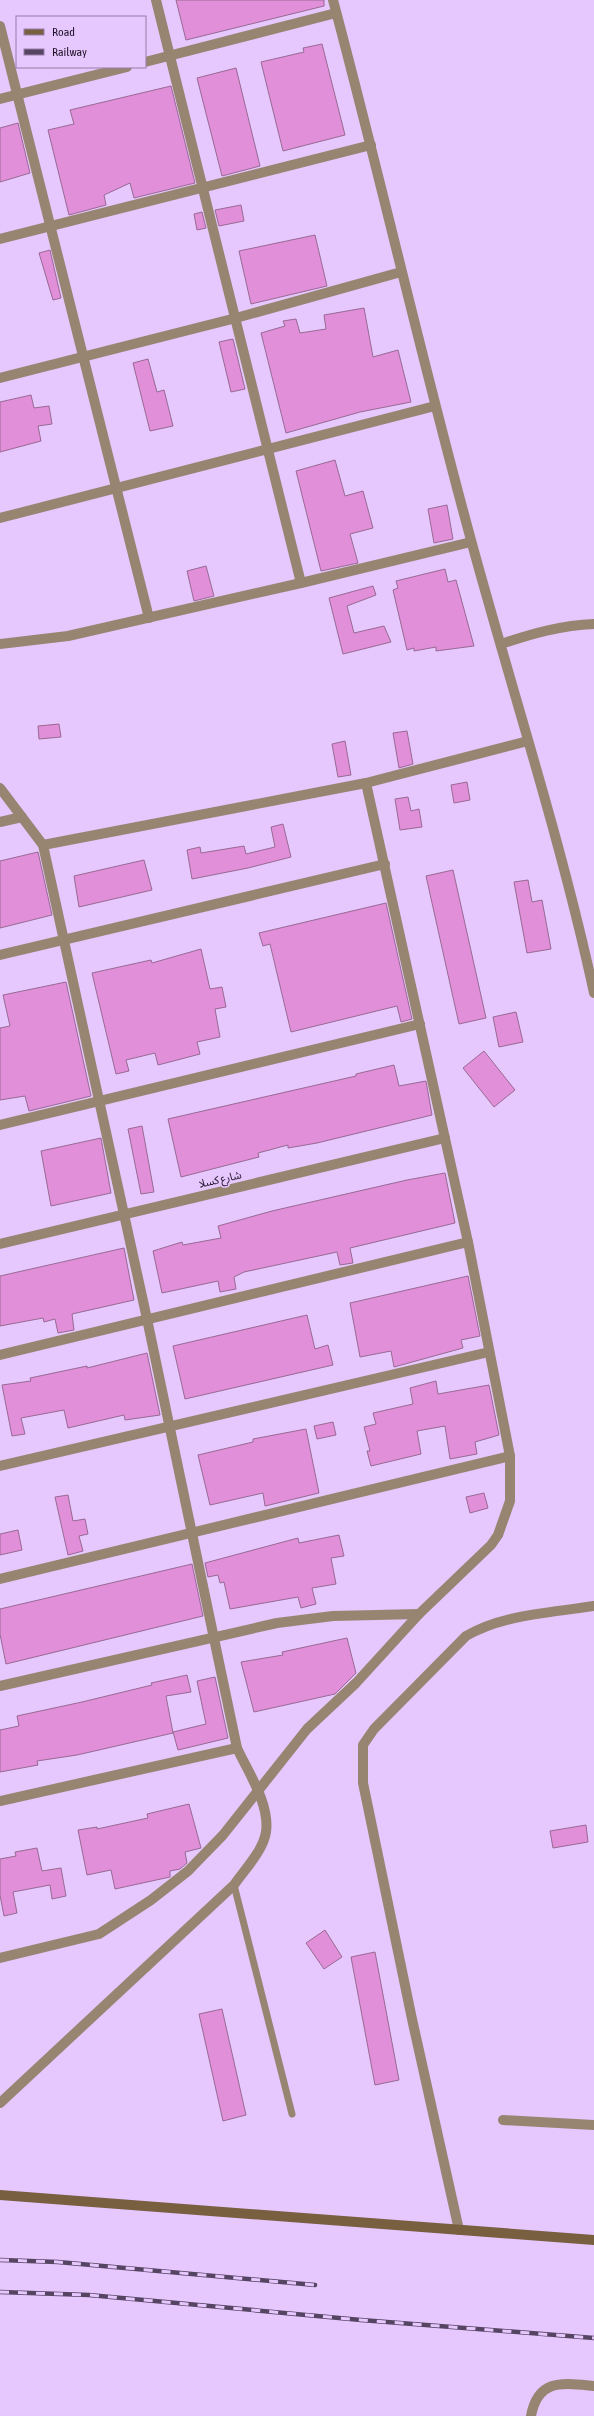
<svg xmlns="http://www.w3.org/2000/svg" width="594" height="2416" font-family="'Asap Condensed','Noto Sans Arabic',sans-serif">
<rect width="100%" height="100%" fill="#e6c7fe"/>
<g fill="#e08fd8" stroke="#986a93">
<path d="M176 0H324V6L186 40Z"/>
<path d="M322 44 345 135 283 151 261 62 304 52 303 48Z"/>
<path d="M236 68 260 166 222 176 197 78Z"/>
<path d="M171 86 195 183 134 198 130 183 104 195 106 205 69 215 48 130 74 124 70 110Z"/>
<path d="M18 123 30 173 0 182V128Z"/>
<path d="M241 205 244 221 219 226 215 210Z"/>
<path d="M202 212 206 228 197 230 194 214Z"/>
<path d="M315 235 327 286 251 304 239 251Z"/>
<path d="M50 250 61 298 53 300 39 253Z"/>
<path d="M364 308 373 357 398 350 411 402 360 412 286 433 261 333 285 326 283 321 296 319 300 333 326 329 324 315Z"/>
<path d="M233 339 245 389 231 392 219 342Z"/>
<path d="M148 359 157 392 164 390 173 426 150 431 133 363Z"/>
<path d="M31 395 34 408 49 406 52 424 38 426 41 441 0 452V402Z"/>
<path d="M335 460 345 496 363 491 373 528 350 534 358 563 321 571 296 471Z"/>
<path d="M447 505 453 539 434 543 428 509Z"/>
<path d="M206 566 214 596 194 601 187 571Z"/>
<path d="M445 569 448 582 456 580 474 646 436 651V647L414 651V648L407 650 393 590 398 588 396 581Z"/>
<path d="M373 586 376 595 347 606 354 633 384 626 391 642 343 654 329 598Z"/>
<path d="M59 724 61 737 39 739 38 726Z"/>
<path d="M407 731 413 764 399 768 393 733Z"/>
<path d="M345 741 351 775 338 777 332 744Z"/>
<path d="M467 782 470 800 454 803 451 785Z"/>
<path d="M408 797 411 811 419 809 422 827 400 830 395 799Z"/>
<path d="M283 824 291 857 248 868 192 879 187 850 200 847 201 853 244 846 246 854 275 847 271 827Z"/>
<path d="M38 852 52 915 0 928V861Z"/>
<path d="M144 860 152 890 79 907 74 876Z"/>
<path d="M453 870 486 1018 459 1024 426 876Z"/>
<path d="M528 880 532 902 542 900 551 949 527 953 514 882Z"/>
<path d="M386 903 412 1019 401 1022 397 1006 291 1032 270 944 263 946 259 933Z"/>
<path d="M201 949 210 989 222 987 226 1007 215 1009 220 1037 197 1042 200 1054 181 1059 158 1065 155 1053 126 1060 129 1071 116 1074 92 973 151 960 152 963Z"/>
<path d="M66 982 91 1096 29 1111 25 1096 0 1100V1028L10 1026 3 995Z"/>
<path d="M516 1012 523 1042 499 1047 493 1017Z"/>
<path d="M484 1051 515 1090 494 1107 463 1068Z"/>
<path d="M394 1065 399 1086 426 1081 432 1115 317 1143 288 1148V1145L258 1153 259 1157 181 1177 168 1119 356 1076V1074Z"/>
<path d="M142 1126 154 1192 141 1194 128 1129Z"/>
<path d="M101 1138 111 1193 51 1206 41 1151Z"/>
<path d="M445 1173 455 1223 350 1248 353 1263 340 1265 337 1252 244 1272 234 1277 236 1289 220 1292 218 1281 162 1293 153 1251 182 1242 183 1245 221 1238 218 1226 272 1211 407 1180Z"/>
<path d="M124 1248 134 1300 72 1314 74 1330 58 1333 55 1319 44 1322 43 1318 0 1326V1276Z"/>
<path d="M468 1276 480 1336 461 1340 463 1348 394 1367 391 1351 360 1357 350 1303Z"/>
<path d="M307 1315 315 1349 328 1345 333 1365 185 1399 173 1346Z"/>
<path d="M147 1353 160 1415 125 1420 124 1415 68 1428 64 1410 21 1418 25 1434 12 1436 2 1385 31 1381 30 1378 87 1366V1368Z"/>
<path d="M436 1381 438 1394 489 1385 499 1435 475 1442 477 1454 450 1459 445 1426 417 1431 421 1454 371 1466 367 1451H370L364 1427 376 1424 373 1413 413 1404 410 1388Z"/>
<path d="M333 1422 336 1435 317 1439 314 1426Z"/>
<path d="M306 1429 319 1493 265 1506 263 1493 210 1505 198 1455 253 1442V1439Z"/>
<path d="M484 1493 488 1508 470 1513 466 1497Z"/>
<path d="M68 1495 73 1521 85 1519 88 1534 79 1536 83 1551 68 1555 55 1497Z"/>
<path d="M18 1530 22 1550 0 1555V1534Z"/>
<path d="M339 1535 344 1556 331 1558 336 1584 312 1588 316 1604 301 1608 298 1597 230 1609 224 1582 220 1583 218 1575 208 1577 205 1563 298 1538 299 1543Z"/>
<path d="M192 1564 203 1616 6 1664 0 1634V1609Z"/>
<path d="M347 1638 356 1673 335 1694 254 1712 241 1662 283 1655 282 1652Z"/>
<path d="M187 1675 191 1692 166 1696 173 1733 77 1755 37 1761 38 1765 0 1772V1730L19 1726 17 1716 82 1702 152 1685 151 1683Z"/>
<path d="M215 1677 228 1738 178 1750 173 1732 206 1724 197 1681Z"/>
<path d="M189 1804 201 1848 185 1852 187 1863 180 1869 170 1871V1877L115 1889 111 1870 87 1875 78 1830 97 1827V1829L148 1818 147 1814Z"/>
<path d="M586 1825 588 1842 553 1848 550 1831Z"/>
<path d="M37 1848 42 1871 61 1868 66 1896 52 1899 50 1885 13 1892 17 1913 4 1916 0 1895V1859L16 1856 15 1852Z"/>
<path d="M325 1930 342 1957 324 1969 306 1943Z"/>
<path d="M375 1952 399 2080 375 2085 351 1957Z"/>
<path d="M222 2009 246 2115 223 2121 199 2014Z"/>
</g>
<g fill="none" stroke-linecap="round" stroke-linejoin="round">
<path stroke="#978571" stroke-width="7" d="M234 1885 292 2114"/>
<g stroke="#978571" stroke-width="10">
<path d="M156 0 301 583"/>
<path d="M333 0C381 180 422 361 471 540 512 691 561 840 594 993"/>
<path d="M0 26 149 618"/>
<path d="M145 62 336 13"/>
<path d="M0 99 127 67"/>
<path d="M0 239 371 145"/>
<path d="M0 378 236 318 401 272"/>
<path d="M0 518 435 406"/>
<path d="M0 644 68 636 301 583 471 542"/>
<path d="M501 644C531 634 562 625 594 624"/>
<path d="M0 788 43 845 147 1319 237 1748C248 1772 270 1804 266 1832 263 1851 245 1869 234 1885L0 2103"/>
<path d="M0 822 22 817"/>
<path d="M43 845 366 783 528 741"/>
<path d="M0 955 385 864"/>
<path d="M0 1125 420 1024"/>
<path d="M0 1244 445 1138"/>
<path d="M0 1355 468 1242"/>
<path d="M0 1466 489 1352"/>
<path d="M0 1579 510 1456"/>
<path d="M0 1686 277 1623 333 1616 419 1614"/>
<path d="M0 1801 237 1748"/>
<path d="M0 1958 99 1934 151 1900 188 1871 223 1835 307 1729 356 1683 419 1614 491 1545 498 1535 510 1501V1456L468 1242 366 783"/>
<path d="M503 2120 594 2125"/>
<path d="M459 2230 412 2019 363 1783V1745L374 1729 466 1636C504 1614 551 1613 594 1606"/>
<path d="M531 2416C538 2378 563 2383 594 2386"/>
</g>
<path stroke="#785f40" stroke-width="10" d="M0 2195 594 2240"/>
<g stroke="#554462" stroke-width="4.5">
<g id="rail">
<path d="M0 2260 58 2262 315 2285"/>
<path d="M0 2292 89 2295 361 2320 594 2338"/>
</g>
</g>
<use href="#rail" stroke="#e6c7fe" stroke-width="3" stroke-dasharray="9" stroke-linecap="butt"/>
</g>
<g text-anchor="middle" stroke-width="3" stroke-linejoin="round" paint-order="stroke">
<g font-size="11" fill="#201428" stroke="#e6c7fe">
<text transform="translate(220 1179) rotate(-13)" y="4">شارع كسلا</text>
</g>
</g>
<rect x="16" y="16" width="130" height="52" fill="#e6c7fe" stroke="#977fa8"/>
<rect x="24" y="29" width="20" height="6" fill="#785f40" stroke="#977fa8"/>
<text x="52" y="36" font-size="12" fill="#201428">Road</text>
<rect x="24" y="49" width="20" height="6" fill="#554462" stroke="#977fa8"/>
<text x="52" y="56" font-size="12" fill="#201428">Railway</text>
</svg>
